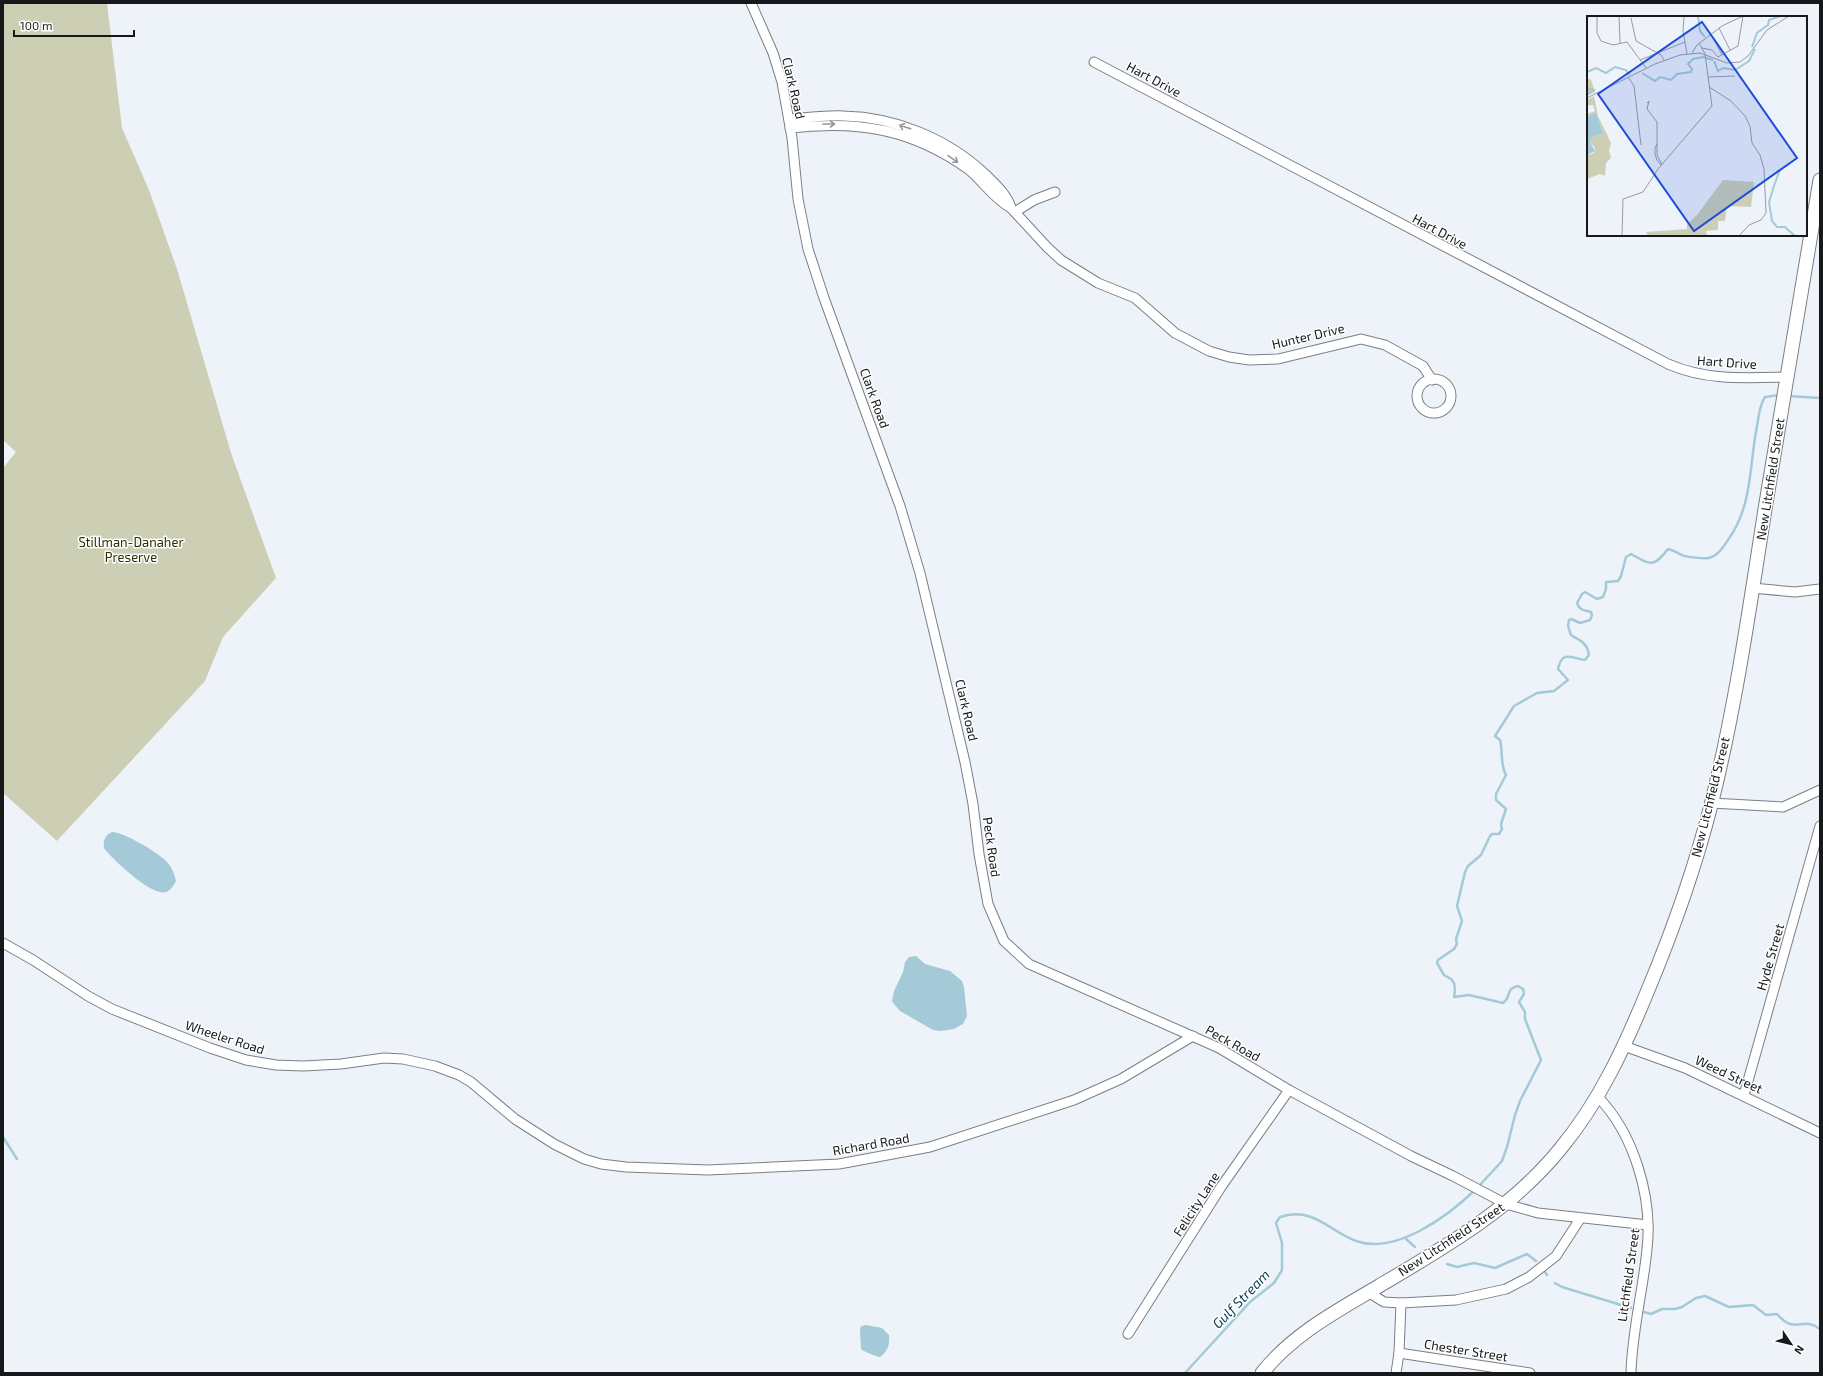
<svg xmlns="http://www.w3.org/2000/svg" width="1823" height="1376" font-family="'Exo 2',sans-serif">
<rect width="100%" height="100%" fill="#eef3fa"/>
<path fill="#cdcfb5" d="M3 3H107L122 128 149 190 177 269 231 453 276 578 223 637 205 681 57 841 3 793V468L16 452 3 440Z"/>
<g fill="#a4c9d7">
<path d="M112 832C124 832 157 852 166 861 172 867 174 873 176 881 174 885 170 891 166 892 152 897 112 859 104 848 103 841 105 835 112 832Z"/>
<path d="M916 956 925 964 950 971 962 981 964 987 967 1016 963 1024 954 1029 941 1031 933 1030 900 1011 894 1004 892 1001 894 991 903 972 905 962 909 957Z"/>
<path d="M866 1325 882 1328 889 1335C890 1343 888 1352 880 1357 878 1357 862 1351 861 1349L860 1330 861 1326Z"/>
</g>
<g fill="none" stroke-linecap="round" stroke-linejoin="round">
<g stroke="#a4c9d7" stroke-width="2.5">
<path d="M1788 396 1820 398"/>
<path d="M3 1137 17 1159"/>
<path d="M1479 1186 1502 1161 1507 1147 1515 1115 1520 1101 1541 1060 1525 1019V1012L1519 1002 1524 994 1523 989 1518 986C1505 989 1512 996 1503 1003L1469 995 1454 997 1455 990 1454 983 1451 979 1444 975 1437 963 1438 960 1454 949 1457 944 1456 939 1462 921 1457 906 1465 872 1468 866 1481 855 1490 836 1492 834H1499L1502 829 1501 824 1506 809 1496 800V794L1506 775C1500 764 1503 752 1500 740L1495 736 1514 706 1537 693 1554 691 1568 680 1558 669C1562 650 1571 658 1585 660L1589 655C1587 642 1580 641 1571 635L1568 626 1569 620 1571 619 1580 623 1590 620 1592 615 1591 612C1584 610 1580 611 1577 603L1582 594 1585 592 1597 599 1603 597 1606 589V582L1618 581 1621 576 1626 557 1631 554C1652 566 1654 567 1668 549 1674 550 1677 553 1682 555 1685 557 1705 559 1709 558 1718 556 1723 547 1728 540 1753 505 1749 466 1757 426 1759 416 1759 406 1765 397L1779 395"/>
<path d="M1405 1238 1415 1247"/>
<path d="M1447 1264 1457 1267 1474 1263 1495 1268 1527 1254 1536 1261"/>
<path d="M1545 1272 1547 1275"/>
<path d="M1555 1283 1562 1287 1631 1308"/>
<path d="M1644 1312 1651 1314 1662 1309H1675L1682 1307 1696 1298 1705 1296 1729 1307 1753 1305 1766 1315 1777 1314C1796 1336 1802 1315 1820 1329"/>
<path d="M1185 1373 1250 1302 1274 1283 1282 1270V1243L1276 1223 1280 1217C1313 1206 1329 1231 1356 1241 1396 1255 1448 1216 1475 1190"/>
</g>
<g stroke="#7b7f85" stroke-width="11">
<g id="minor">
<path d="M751 3 773 53 782 82 792 138 798 199 808 249 824 298 900 506 920 573 965 762 973 804 979 854 988 904 1004 941 1029 964 1219 1048 1289 1090 1411 1156 1453 1176 1506 1204 1538 1213 1648 1225"/>
<path d="M1094 62 1668 364C1707 381 1746 378 1787 377"/>
<path d="M789 119C807 118 826 115 844 116 895 117 948 139 985 174 995 184 1007 194 1011 208 994 199 983 181 968 169 912 129 858 120 790 128"/>
<path d="M1011 208 1047 247 1061 260 1098 283 1135 298 1175 333 1209 351 1229 357 1249 360 1278 359 1361 339 1385 345 1423 366 1432 380"/>
<path d="M1015 212 1034 200 1055 192"/>
<circle cx="1434" cy="396" r="17"/>
<path d="M1752 588 1795 592 1820 589"/>
<path d="M1711 803 1783 807 1820 790"/>
<path d="M3 943 33 960 88 996 112 1009 210 1048 246 1060 276 1065 303 1066 341 1064 384 1058 403 1059 435 1066 459 1075 471 1082 515 1119 554 1144 584 1159 601 1164 626 1167 708 1170 839 1164 930 1147 1074 1100 1121 1079 1193 1036"/>
<path d="M1624 1046 1685 1068 1820 1133"/>
<path d="M1744 1095 1820 826"/>
<path d="M1598 1097C1634 1134 1653 1198 1647 1249 1643 1291 1632 1331 1631 1373"/>
<path d="M1368 1292 1384 1302 1401 1303 1456 1300 1506 1289 1529 1277 1556 1256 1580 1219"/>
<path d="M1128 1334 1221 1187 1289 1090"/>
<path d="M1399 1353 1530 1373"/>
<path d="M1396 1373 1399 1353 1401 1303"/>
</g>
</g>
<g stroke="#7b7f85" stroke-width="15">
<path id="highway" d="M1262 1373C1293 1334 1337 1311 1379 1286 1445 1247 1512 1209 1561 1148 1600 1101 1625 1046 1648 990 1673 930 1695 868 1711 805 1736 706 1750 604 1766 503 1783 396 1802 288 1820 180"/>
</g>
<use href="#minor" stroke="#fff" stroke-width="9"/>
<use href="#highway" stroke="#fff" stroke-width="13"/>
</g>
<defs><path id="oneway-shaft" d="M-6 0H5M1.5-3L5.5 0L1.5 3" fill="none" stroke-width="1.6" stroke-linecap="round" stroke-linejoin="round"/></defs>
<g stroke="#969798">
<use href="#oneway-shaft" transform="translate(829 124)"/>
<use href="#oneway-shaft" transform="translate(905 127) rotate(-162)"/>
<use href="#oneway-shaft" transform="translate(953 159) rotate(35)"/>
</g>
<g text-anchor="middle" stroke-width="3" stroke-linejoin="round" paint-order="stroke">
<g font-size="13" fill="#16181a" stroke="#fff">
<text transform="translate(1154 79) rotate(28)" y="5">Hart Drive</text>
<text transform="translate(794 88) rotate(77)" y="5">Clark Road</text>
<text transform="translate(1440 231) rotate(28)" y="5">Hart Drive</text>
<text transform="translate(1308 336) rotate(-13)" y="5">Hunter Drive</text>
<text transform="translate(1727 362) rotate(4)" y="5">Hart Drive</text>
<text transform="translate(875 398) rotate(70)" y="5">Clark Road</text>
<text transform="translate(1770 479) rotate(-81)" y="5">New Litchfield Street</text>
<text transform="translate(967 710) rotate(77)" y="5">Clark Road</text>
<text transform="translate(1710 797) rotate(-76)" y="5">New Litchfield Street</text>
<text transform="translate(992 847) rotate(82)" y="5">Peck Road</text>
<text transform="translate(1770 957) rotate(-74)" y="5">Hyde Street</text>
<text transform="translate(225 1037) rotate(18)" y="5">Wheeler Road</text>
<text transform="translate(1233 1043) rotate(29)" y="5">Peck Road</text>
<text transform="translate(1729 1074) rotate(25)" y="5">Weed Street</text>
<text transform="translate(871 1144) rotate(-10)" y="5">Richard Road</text>
<text transform="translate(1196 1204) rotate(-57)" y="5">Felicity Lane</text>
<text transform="translate(1451 1239) rotate(-33)" y="5">New Litchfield Street</text>
<text transform="translate(1628 1275) rotate(-82)" y="5">Litchfield Street</text>
<text transform="translate(1466 1350) rotate(9)" y="5">Chester Street</text>
</g>
<g font-size="13" fill="#2d2e04" stroke="#fff">
<text x="131" y="547">Stillman-Danaher<tspan x="131" dy="15">Preserve</tspan></text>
</g>
<g font-size="14" font-style="italic" fill="#0f4454" stroke="#fff">
<text transform="translate(1241 1299) rotate(-46)" y="5">Gulf Stream</text>
</g>
</g>
<g transform="translate(1587 16)">
<rect width="220" height="220" fill="#eef3fa"/>
<path d="M0 62 4 64 8 76 0 80ZM7 80 11 100 24 127 22 134 24 142 19 147 18 160 13 158 0 163V139L7 137 8 132 3 126 5 121 16 118 9 96 0 101V98L8 95 6 89 0 90V84ZM136 164 167 166 164 191 140 190 138 205H131V214L119 215 120 220H61L59 216 100 213V208L110 199Z" fill="#cdcfb5"/>
<path d="M9 96 16 118 5 121 3 126 8 135 0 139V101Z" fill="#a4c9d7"/>
<path fill="none" stroke="#a4c9d7" stroke-width="2" d="M111 0 113 15 118 21M165 31 170 17 181 9 182 4 194 0M127 45 131 55 136 52 148 54 162 45 168 33M0 56 9 52 19 57 28 51 39 54 42 59M55 57 68 65 73 61 84 64 90 58 104 56 105 53 101 48 106 43 116 41 126 44M0 72 7 74 0 79M187 170 182 186 185 205 190 211H198L208 220M187 170 193 153"/>
<path fill="none" stroke="#989ba0" stroke-width="1" d="M10 0V17L14 25 26 29 40 26 59 52M32 0 33 27M97 0 96 15 100 38M44 2 49 25 74 39 77 44M132 12 143 34M125 20 135 39M115 32 125 34 131 41M105 37 110 29 135 10 156 0 151 30 131 41M53 44 98 26M41 61 47 70 54 129M121 61 148 60M122 71 144 85 158 100 163 110 165 127 173 139 177 153 179 197 174 204 162 209 152 220M0 82 68 48 93 39 113 37 140 47 153 46 161 40 180 14 202 0M60 87 62 85 60 93 70 106V128M74 149 70 144 68 138V132L70 128V139L75 149M35 220 36 183 56 176 71 153 125 90 118 38 112 27"/>
<path fill="#1d4ed8" fill-opacity="0.15" stroke="#1d4ed8" stroke-width="2" d="M115 6 210 142 107 215 11 78Z"/>
<rect width="220" height="220" fill="none" stroke="#16181a" stroke-width="2"/>
</g>
<rect width="1823" height="1376" fill="none" stroke="#16181a" stroke-width="8"/>
<g transform="translate(1791 1344) rotate(125)" stroke="#ffffff" stroke-width="3" paint-order="stroke">
<path d="M0-3L7 15L0 10L-7 15Z" fill="#16181a"/>
<text y="-6" font-size="11" font-weight="bold" text-anchor="middle" fill="#16181a">N</text>
</g>
<path d="M14 30v6h120v-6" fill="none" stroke="#16181a" stroke-width="2"/>
<text x="20" y="30" font-size="12" fill="#16181a" stroke="#ffffff" stroke-width="3" paint-order="stroke">100 m</text>
</svg>
